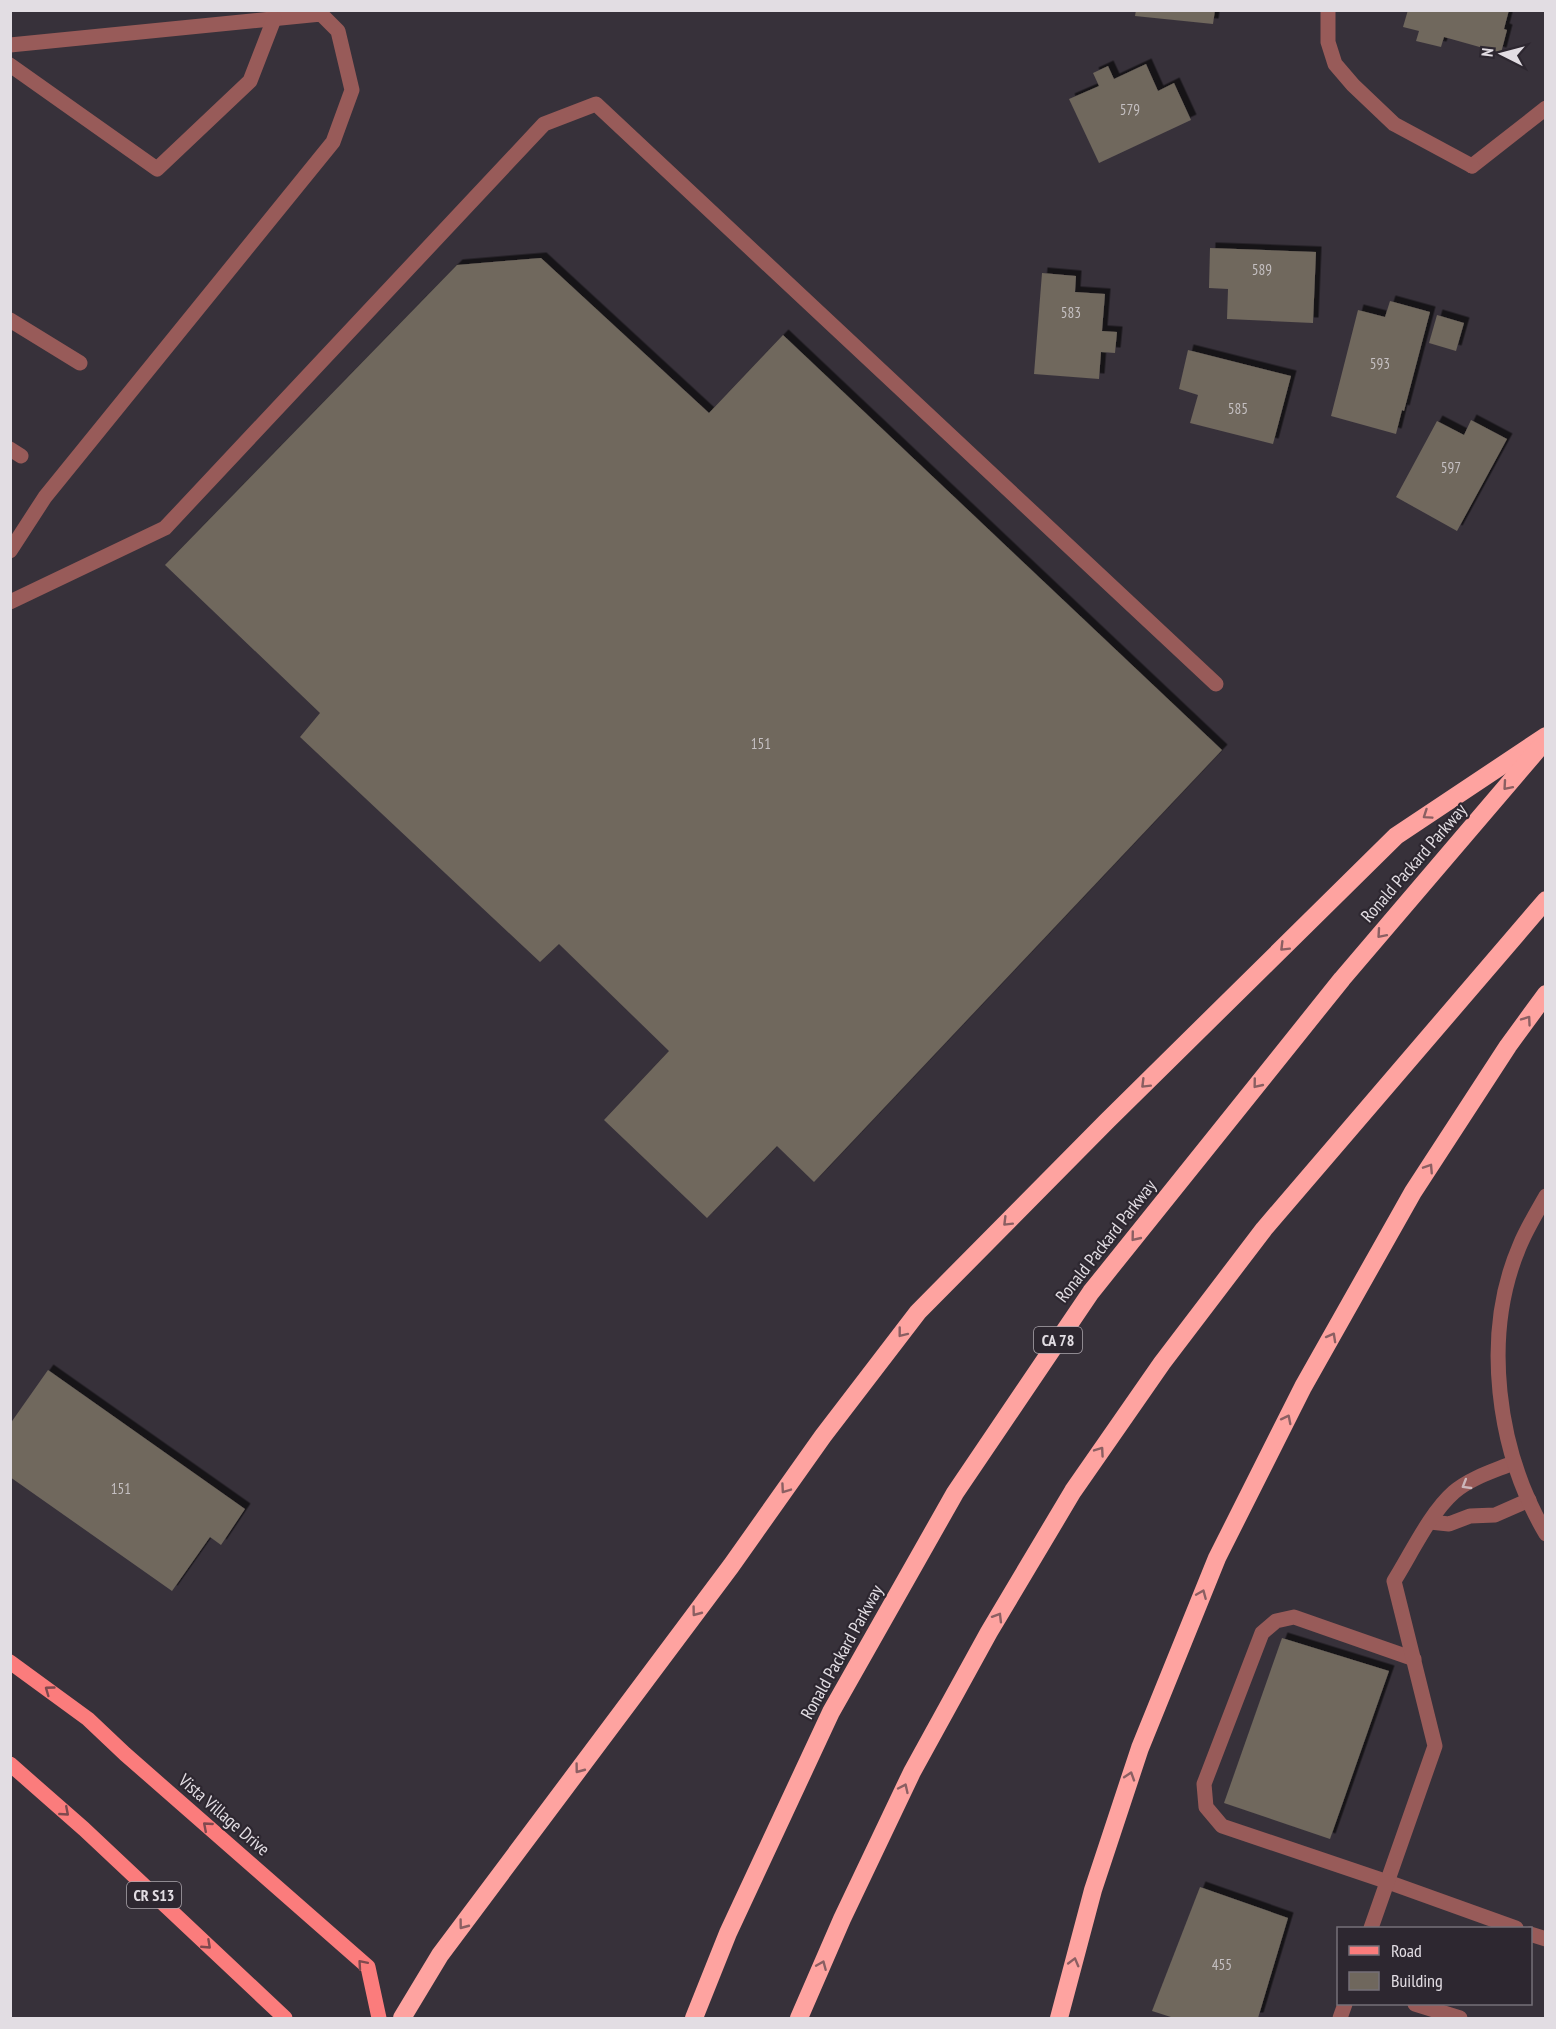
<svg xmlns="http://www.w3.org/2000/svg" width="1556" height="2029" font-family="'PT Sans Narrow',sans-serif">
<defs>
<filter id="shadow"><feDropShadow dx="5.5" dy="-5.5" stdDeviation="0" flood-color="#0009"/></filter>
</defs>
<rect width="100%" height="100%" fill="#37313a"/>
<g fill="#6f675d" filter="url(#shadow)">
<path d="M1136 10H1215L1213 24 1135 16Z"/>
<path d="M1408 10H1509L1504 29 1507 30 1501 53 1444 37 1441 47 1416 41 1419 31 1403 27Z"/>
<path d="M1146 64 1158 91 1174 83 1191 120 1099 163 1069 99 1099 86 1093 73 1108 66 1114 79Z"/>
<path d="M1210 248 1316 252 1313 323 1227 319 1228 289 1209 288Z"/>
<path d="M541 258 709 413 783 335 1222 750 814 1182 777 1146 707 1218 604 1120 669 1051 559 944 540 962 300 737 320 713 165 565 457 265Z"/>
<path d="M1042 273 1076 276 1075 292 1105 294 1102 331 1117 332 1115 353 1101 352 1099 379 1034 374Z"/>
<path d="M1390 301 1430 312 1404 411 1402 410 1396 434 1331 416 1358 310 1385 317Z"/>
<path d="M1437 315 1464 323 1456 351 1429 343Z"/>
<path d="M1188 350 1291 376 1273 444 1190 423 1198 395 1179 389Z"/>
<path d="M1471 420 1507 439 1457 531 1396 497 1437 421 1464 435Z"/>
<path d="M48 1370 245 1509 221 1545 210 1537 172 1591 10 1477V1424Z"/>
<path d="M1282 1638 1389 1671 1330 1839 1224 1803Z"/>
<path d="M1200 1887 1288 1918 1258 2018H1174L1152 2011Z"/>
</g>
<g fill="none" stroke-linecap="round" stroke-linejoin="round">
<g stroke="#985b59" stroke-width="15">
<path d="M10 45 321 14 338 31 352 90 333 142 45 497 10 551"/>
<path d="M10 65 157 169 250 81 274 19"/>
<path d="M1472 166 1546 108"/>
<path d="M10 320 80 363"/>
<path d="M10 449 21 456"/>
<path d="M10 602 165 528 544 124 596 104 1216 684"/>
<path d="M1430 1522 1449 1524 1470 1516 1495 1515 1529 1500"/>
<path d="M1414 1659 1294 1617 1276 1621 1262 1633 1204 1784 1206 1807 1222 1826 1388 1882 1516 1928"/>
<path d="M1371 1928 1435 1746 1394 1581C1411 1554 1430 1513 1454 1492 1470 1478 1494 1471 1513 1463"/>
<path d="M1530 1934 1546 1939"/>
<path d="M1415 2004 1460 2018"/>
<path d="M1340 2018 1345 2004"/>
</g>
<path stroke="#985b59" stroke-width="15" d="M1328 10V42L1335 64 1353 85 1394 124 1472 166"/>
<path stroke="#985b59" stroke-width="15" d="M1546 1196C1537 1212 1527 1228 1520 1245 1481 1335 1497 1451 1546 1534"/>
<g stroke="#fb7c7c" stroke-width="15">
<path d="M10 1662 88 1719 125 1754 368 1967 379 2018"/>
<path d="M10 1764 84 1829 285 2018"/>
</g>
<g stroke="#fea3a0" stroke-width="18">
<path d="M402 2018 440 1955 731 1566 823 1436 918 1312 1107 1121 1396 836 1546 736"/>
<path d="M694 2018 728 1933 831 1712 955 1493 1091 1292 1342 979 1540 747"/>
<path d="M799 2018 842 1919 912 1772 989 1632 1073 1491 1162 1363 1264 1229 1546 900"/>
<path d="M1059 2018 1093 1890 1140 1748 1217 1558 1303 1387 1413 1192 1508 1046 1546 994"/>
</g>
</g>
<defs><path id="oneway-chevron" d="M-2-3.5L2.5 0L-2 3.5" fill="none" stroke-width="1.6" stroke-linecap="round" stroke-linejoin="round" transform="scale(1.5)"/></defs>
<g stroke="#8b5f62">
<use href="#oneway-chevron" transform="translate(1507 786) rotate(131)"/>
<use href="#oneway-chevron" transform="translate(1427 815) rotate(146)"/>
<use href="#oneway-chevron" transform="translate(1381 934) rotate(131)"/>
<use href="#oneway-chevron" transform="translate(1284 947) rotate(135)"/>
<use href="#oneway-chevron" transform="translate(1527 1020) rotate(-55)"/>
<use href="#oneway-chevron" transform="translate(1145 1084) rotate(135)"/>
<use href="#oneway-chevron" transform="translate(1257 1084) rotate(129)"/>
<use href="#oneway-chevron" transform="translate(1429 1168) rotate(-57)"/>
<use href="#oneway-chevron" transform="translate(1007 1222) rotate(135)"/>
<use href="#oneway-chevron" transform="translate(1135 1237) rotate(129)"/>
<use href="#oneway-chevron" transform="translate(902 1333) rotate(128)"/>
<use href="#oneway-chevron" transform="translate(1332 1337) rotate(-61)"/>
<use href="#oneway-chevron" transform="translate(1287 1419) rotate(-63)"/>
<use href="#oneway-chevron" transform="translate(1100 1451) rotate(-55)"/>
<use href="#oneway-chevron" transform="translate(785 1489) rotate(125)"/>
<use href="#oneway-chevron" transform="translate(1202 1594) rotate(-67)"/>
<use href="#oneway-chevron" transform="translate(696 1612) rotate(127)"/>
<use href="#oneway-chevron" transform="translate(998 1617) rotate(-59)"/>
<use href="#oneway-chevron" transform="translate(579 1769) rotate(127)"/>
<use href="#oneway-chevron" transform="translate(1130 1776) rotate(-72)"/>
<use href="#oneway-chevron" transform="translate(904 1788) rotate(-65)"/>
<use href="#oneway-chevron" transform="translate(463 1925) rotate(127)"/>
<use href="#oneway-chevron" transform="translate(1074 1962) rotate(-75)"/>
<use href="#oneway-chevron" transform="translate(822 1965) rotate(-67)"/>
</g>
<use stroke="#ccb6ba" href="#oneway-chevron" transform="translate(1466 1485) rotate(149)"/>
<g stroke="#7f494e">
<use href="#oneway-chevron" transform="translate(49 1690) rotate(-144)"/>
<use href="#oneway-chevron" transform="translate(65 1812) rotate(41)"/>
<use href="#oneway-chevron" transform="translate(207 1826) rotate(-139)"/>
<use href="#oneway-chevron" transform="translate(207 1945) rotate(43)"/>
<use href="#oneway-chevron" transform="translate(362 1964) rotate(-131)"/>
</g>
<g text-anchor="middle" stroke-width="4.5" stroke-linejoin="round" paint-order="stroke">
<g font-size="15" fill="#c5c0c2">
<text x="1130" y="115">579</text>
<text x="1262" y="275">589</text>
<text x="1071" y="318">583</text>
<text x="1380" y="369">593</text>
<text x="1238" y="414">585</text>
<text x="1451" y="473">597</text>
<text x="761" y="749">151</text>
<text x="121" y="1494">151</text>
<text x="1222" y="1970">455</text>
</g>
<g fill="#2d2730" stroke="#aca6ad" stroke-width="1.5">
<rect x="1034" y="1327" width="48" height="26" rx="4.5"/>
<rect x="127" y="1882" width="54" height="26" rx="4.5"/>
</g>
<g font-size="16" font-weight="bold" fill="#e2dde3">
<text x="1058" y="1346">CA 78</text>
<text x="154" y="1901">CR S13</text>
</g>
<g font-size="18" fill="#e2dde3" stroke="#2d2730">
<text transform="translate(1414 863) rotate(-49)" y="6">Ronald Packard Parkway</text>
<text transform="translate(1106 1241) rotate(-52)" y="6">Ronald Packard Parkway</text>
<text transform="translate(842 1652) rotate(-61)" y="6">Ronald Packard Parkway</text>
<text transform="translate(224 1815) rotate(41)" y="6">Vista Village Drive</text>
</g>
</g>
<rect width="1556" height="2029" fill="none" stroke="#e2dde3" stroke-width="24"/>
<rect x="1337" y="1927" width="195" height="78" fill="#2d2730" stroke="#757078" stroke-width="1.5"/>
<rect x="1349" y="1946" width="30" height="9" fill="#fb7c7c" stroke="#757078" stroke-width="1.5"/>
<text x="1391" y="1957" font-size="18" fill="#e2dde3">Road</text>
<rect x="1349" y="1972" width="30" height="18" fill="#6f675d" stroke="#757078" stroke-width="1.5"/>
<text x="1391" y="1987" font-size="18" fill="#e2dde3">Building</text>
<g transform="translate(1502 54) rotate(276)" stroke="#2d2730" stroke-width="4.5" paint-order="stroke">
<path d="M0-4.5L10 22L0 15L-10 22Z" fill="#e2dde3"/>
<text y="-9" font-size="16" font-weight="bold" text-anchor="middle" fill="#e2dde3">N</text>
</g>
</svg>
